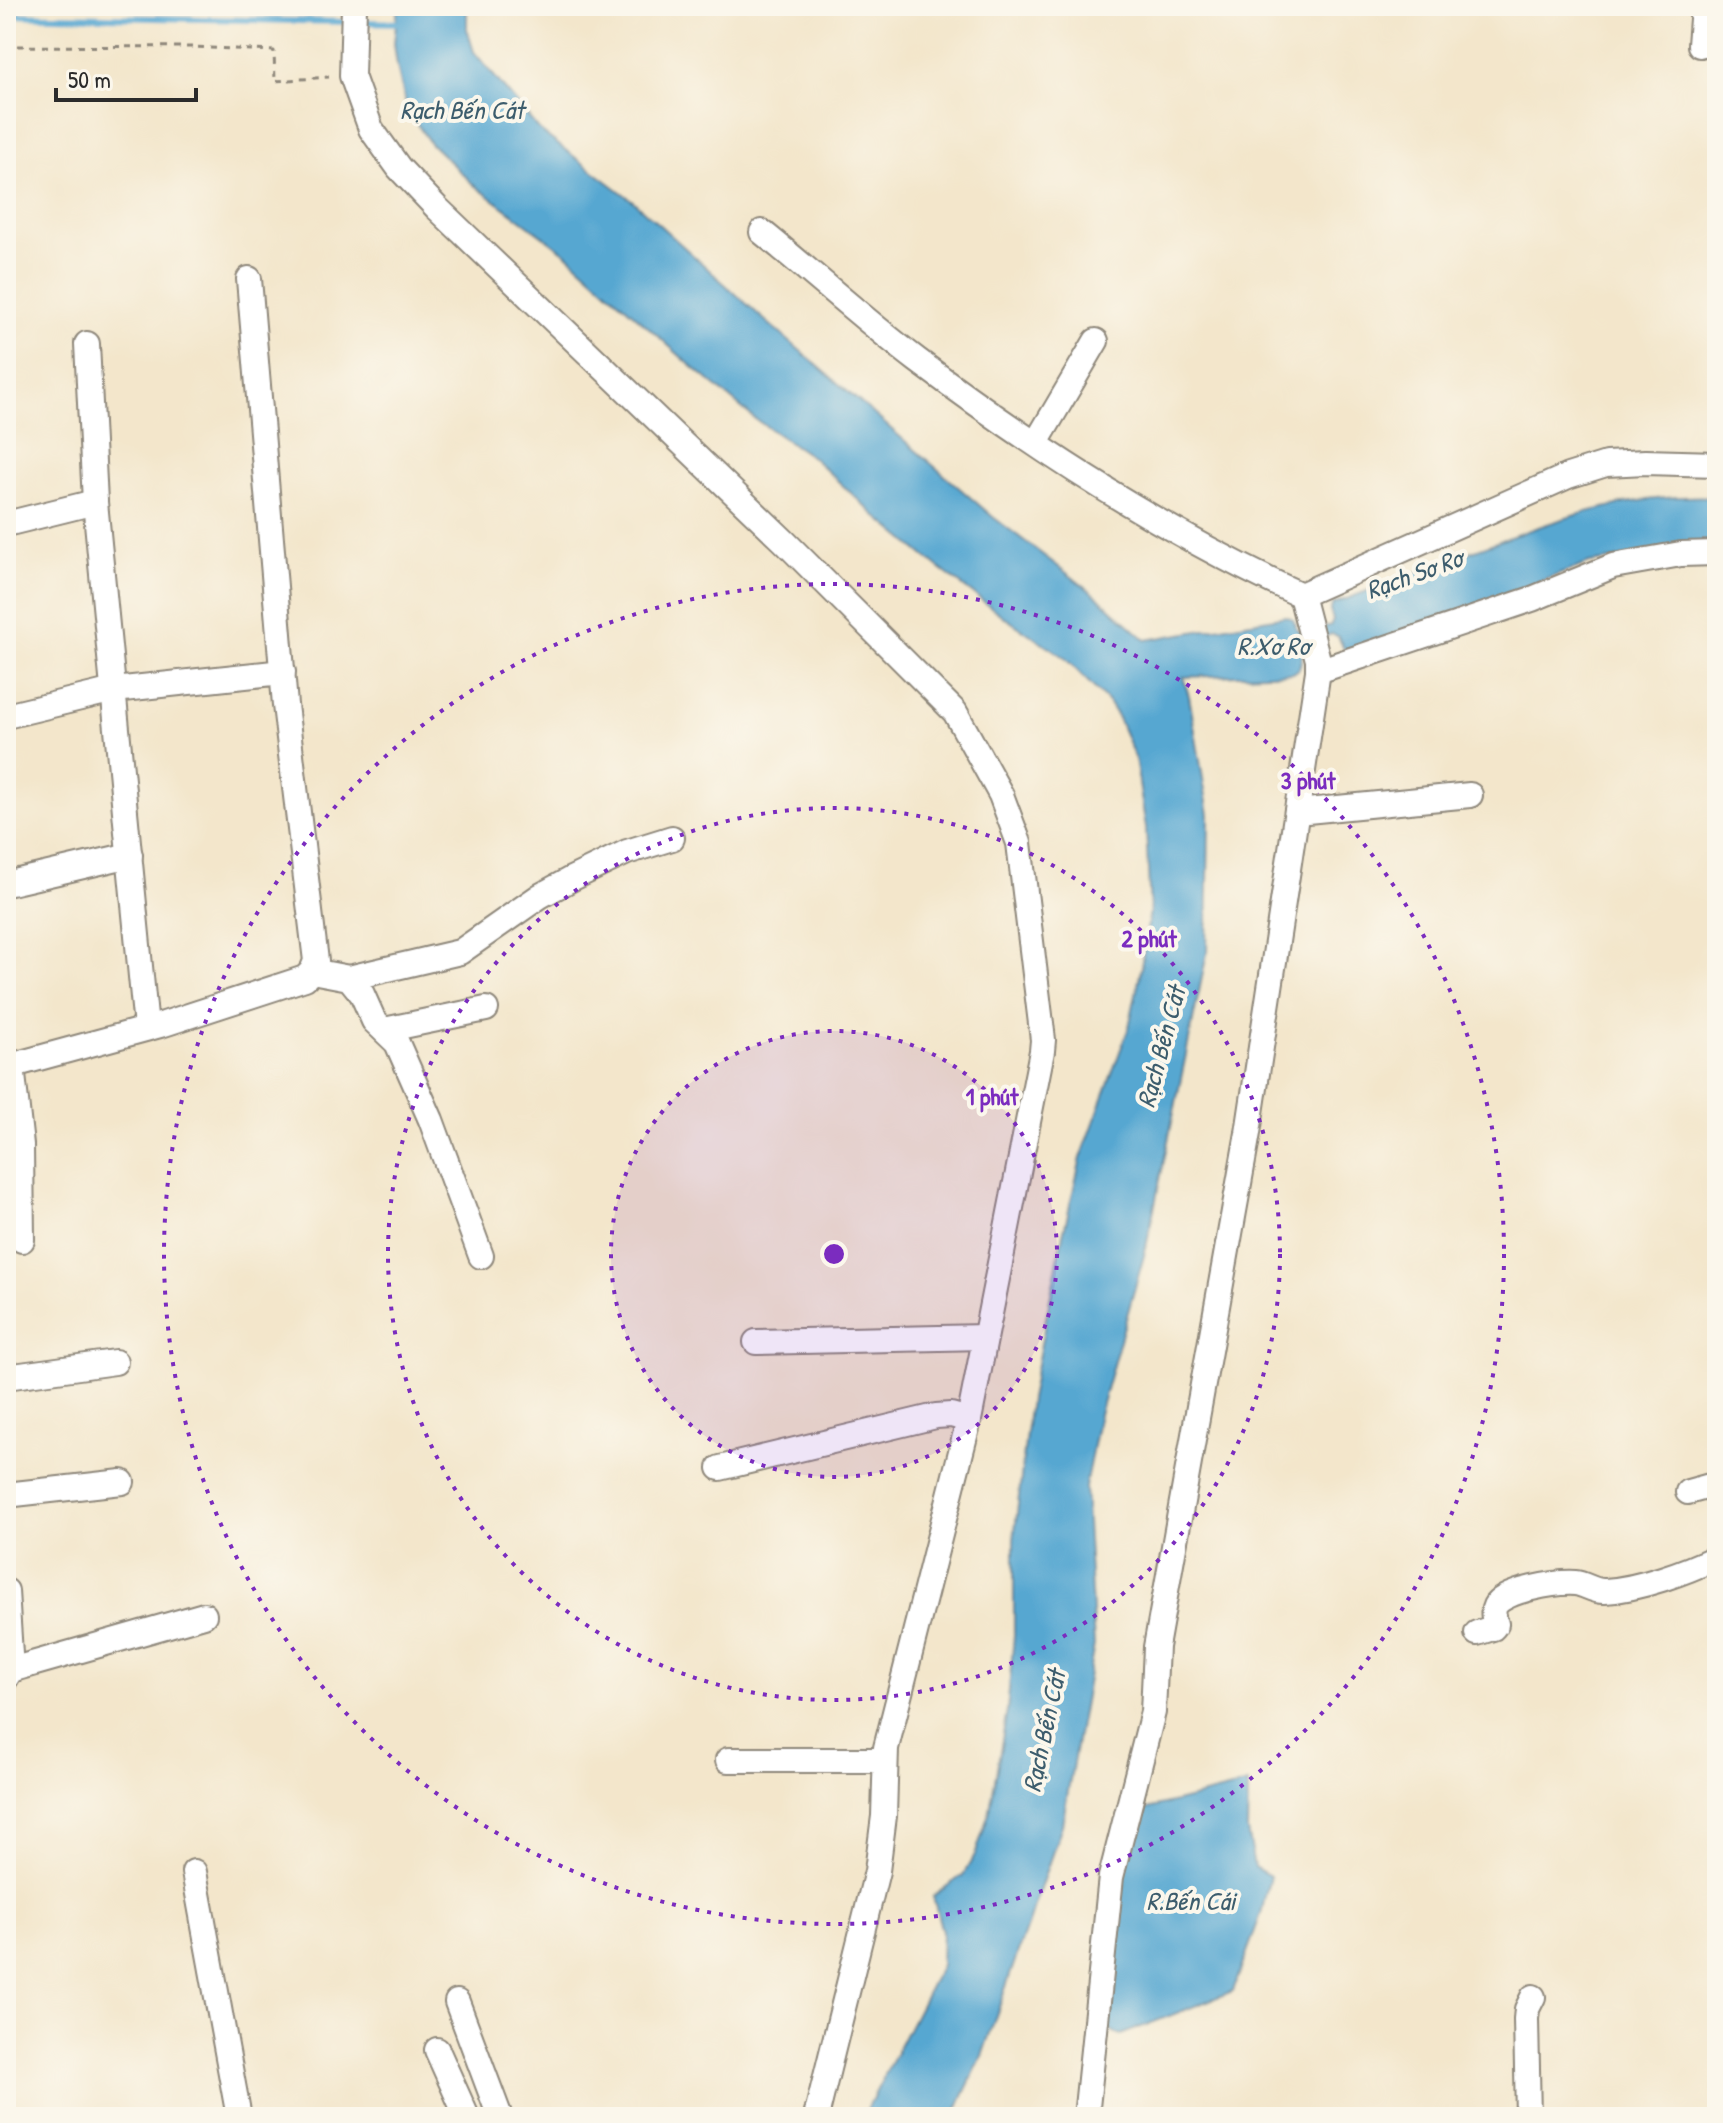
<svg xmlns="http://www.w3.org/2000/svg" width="1723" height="2123" font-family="'Patrick Hand',sans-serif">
<rect width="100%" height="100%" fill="#fbf7ec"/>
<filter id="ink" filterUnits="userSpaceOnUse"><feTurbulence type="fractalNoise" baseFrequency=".0125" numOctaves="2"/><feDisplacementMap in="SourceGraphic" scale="16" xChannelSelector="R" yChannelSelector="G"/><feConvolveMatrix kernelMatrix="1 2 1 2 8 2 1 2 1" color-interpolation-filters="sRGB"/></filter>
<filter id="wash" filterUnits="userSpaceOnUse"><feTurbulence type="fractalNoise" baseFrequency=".006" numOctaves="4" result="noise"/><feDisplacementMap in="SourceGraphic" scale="32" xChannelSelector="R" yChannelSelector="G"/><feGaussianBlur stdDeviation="1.8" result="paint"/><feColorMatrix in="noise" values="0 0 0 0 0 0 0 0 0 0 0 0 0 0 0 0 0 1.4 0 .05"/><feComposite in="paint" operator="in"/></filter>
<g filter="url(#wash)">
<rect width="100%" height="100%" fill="#f3e6cb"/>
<g fill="#57a7d1" stroke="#41697e" stroke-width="2">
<path d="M398 6H467V29L474 52 539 130 633 201 760 316 993 517 1097 596 1146 640 1286 616 1293 619 1297 630 1304 633 1331 625 1333 620 1330 611 1333 604C1380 586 1428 568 1475 550 1557 519 1628 493 1717 497V545L1590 563 1350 651 1344 649 1338 636 1331 634 1304 648 1299 669 1293 673 1183 677 1189 696 1209 814 1207 953 1145 1252 1099 1414 1085 1487 1094 1645 1062 1825 982 2056 953 2117H863L941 1965 942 1932 933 1896 963 1875 976 1853 990 1810 1007 1711 1014 1636V1540L1030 1399 1062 1239 1081 1158 1129 1027 1139 980 1150 911 1146 828 1135 758 1118 718 1108 702 1064 657 1004 617 939 568 876 516 812 457 755 419 688 363 566 253 474 185 430 143 407 109 397 66 394 43Z"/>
<path d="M1248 1784 1247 1830 1254 1867 1270 1876 1261 1914 1233 1991 1121 2035C1103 2030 1104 2017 1103 2001L1135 1812Z"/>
</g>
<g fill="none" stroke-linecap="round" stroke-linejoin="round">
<g stroke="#57a7d1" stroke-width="6">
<path d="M6 15 348 22"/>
<path d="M359 22 404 23"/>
</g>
</g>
</g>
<g filter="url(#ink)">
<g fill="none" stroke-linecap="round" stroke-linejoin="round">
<g stroke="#8f887b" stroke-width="28">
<g id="minor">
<path d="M354 6 352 76 371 129 399 168 437 208 784 541 955 712 1001 795 1019 843 1043 1040 1042 1051 969 1420 886 1748 884 1816 877 1871 816 2117"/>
<path d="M1700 45 1703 6"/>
<path d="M762 232C814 274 864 320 917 360 1037 450 1165 533 1301 595L1318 660V671L1248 1133 1156 1647 1153 1712 1111 1877 1086 2117"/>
<path d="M87 344 95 502 146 1028"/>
<path d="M1036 443 1096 341"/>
<path d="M6 524 95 502"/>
<path d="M1301 595 1568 476 1606 464 1645 462 1717 464"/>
<path d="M1318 671 1532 599 1613 566 1681 554 1717 553"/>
<path d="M6 716 114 690 283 672"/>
<path d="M1297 812 1470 795"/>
<path d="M6 884 130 855"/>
<path d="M312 971 349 978 362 994 374 1021 397 1043 431 1120 481 1256"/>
<path d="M349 978 460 952 540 896 571 879 627 852 672 838"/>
<path d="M384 1030 486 1009"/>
<path d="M12 1066 21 1145 22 1240"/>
<path d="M6 1067 164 1024 305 978 312 971 316 961 285 705 249 279"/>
<path d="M756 1342 985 1337"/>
<path d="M6 1377 115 1362"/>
<path d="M720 1468 936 1416 951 1415 969 1420"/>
<path d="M1688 1492 1717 1484"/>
<path d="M6 1495 122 1482"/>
<path d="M6 1591 11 1670 6 1678"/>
<path d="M1477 1633 1493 1628 1496 1624C1494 1618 1492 1612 1495 1606 1503 1590 1558 1582 1575 1583 1586 1584 1594 1592 1605 1591 1639 1589 1686 1572 1717 1557"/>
<path d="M11 1670 204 1615"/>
<path d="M728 1760H884"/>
<path d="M194 1872 239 2117"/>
<path d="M457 2002 500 2117"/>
<path d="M437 2050 467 2117"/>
<path d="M1528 2117 1526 2019 1527 2009 1533 1997"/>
</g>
</g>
<path stroke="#8f887b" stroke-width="3" stroke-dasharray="6 6" stroke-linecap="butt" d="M6 46 192 47 274 51 275 81 329 77"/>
<use href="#minor" stroke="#fff" stroke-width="24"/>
</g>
</g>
<circle cx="834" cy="1254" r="223" fill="#7b2cbf" fill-opacity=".12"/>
<g fill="none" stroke="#7b2cbf" stroke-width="4" stroke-dasharray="4 8">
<circle cx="834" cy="1254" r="223"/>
<circle cx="834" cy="1254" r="446"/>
<circle cx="834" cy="1254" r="670"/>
</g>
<g text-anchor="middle" stroke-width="8" stroke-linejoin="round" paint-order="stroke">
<g font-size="26" font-style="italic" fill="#3d5d6d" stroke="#fbf7ec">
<text x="462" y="119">Rạch Bến Cát</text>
<text transform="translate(1414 574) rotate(-20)" y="9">Rạch Sơ Rơ</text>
<text x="1273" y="655">R.Xơ Rơ</text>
<text transform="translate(1161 1047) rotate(-75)" y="9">Rạch Bến Cát</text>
<text transform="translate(1044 1731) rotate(-78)" y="9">Rạch Bến Cát</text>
<text x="1191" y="1910">R.Bến Cái</text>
</g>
</g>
<circle cx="834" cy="1254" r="12" fill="#7b2cbf" stroke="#fbf7ec" stroke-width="4"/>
<g font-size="24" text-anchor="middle" font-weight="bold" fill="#7b2cbf" stroke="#fbf7ec" stroke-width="8" stroke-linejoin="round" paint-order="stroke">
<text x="1308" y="789">3 phút</text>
<text x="1149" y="947">2 phút</text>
<text x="992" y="1105">1 phút</text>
</g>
<rect width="1723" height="2123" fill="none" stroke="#fbf7ec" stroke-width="32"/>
<path d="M56 88v12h140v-12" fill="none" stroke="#2b2b2b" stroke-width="4"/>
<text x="68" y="88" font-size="24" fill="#2b2b2b" stroke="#fbf7ec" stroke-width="6" paint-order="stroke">50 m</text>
</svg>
